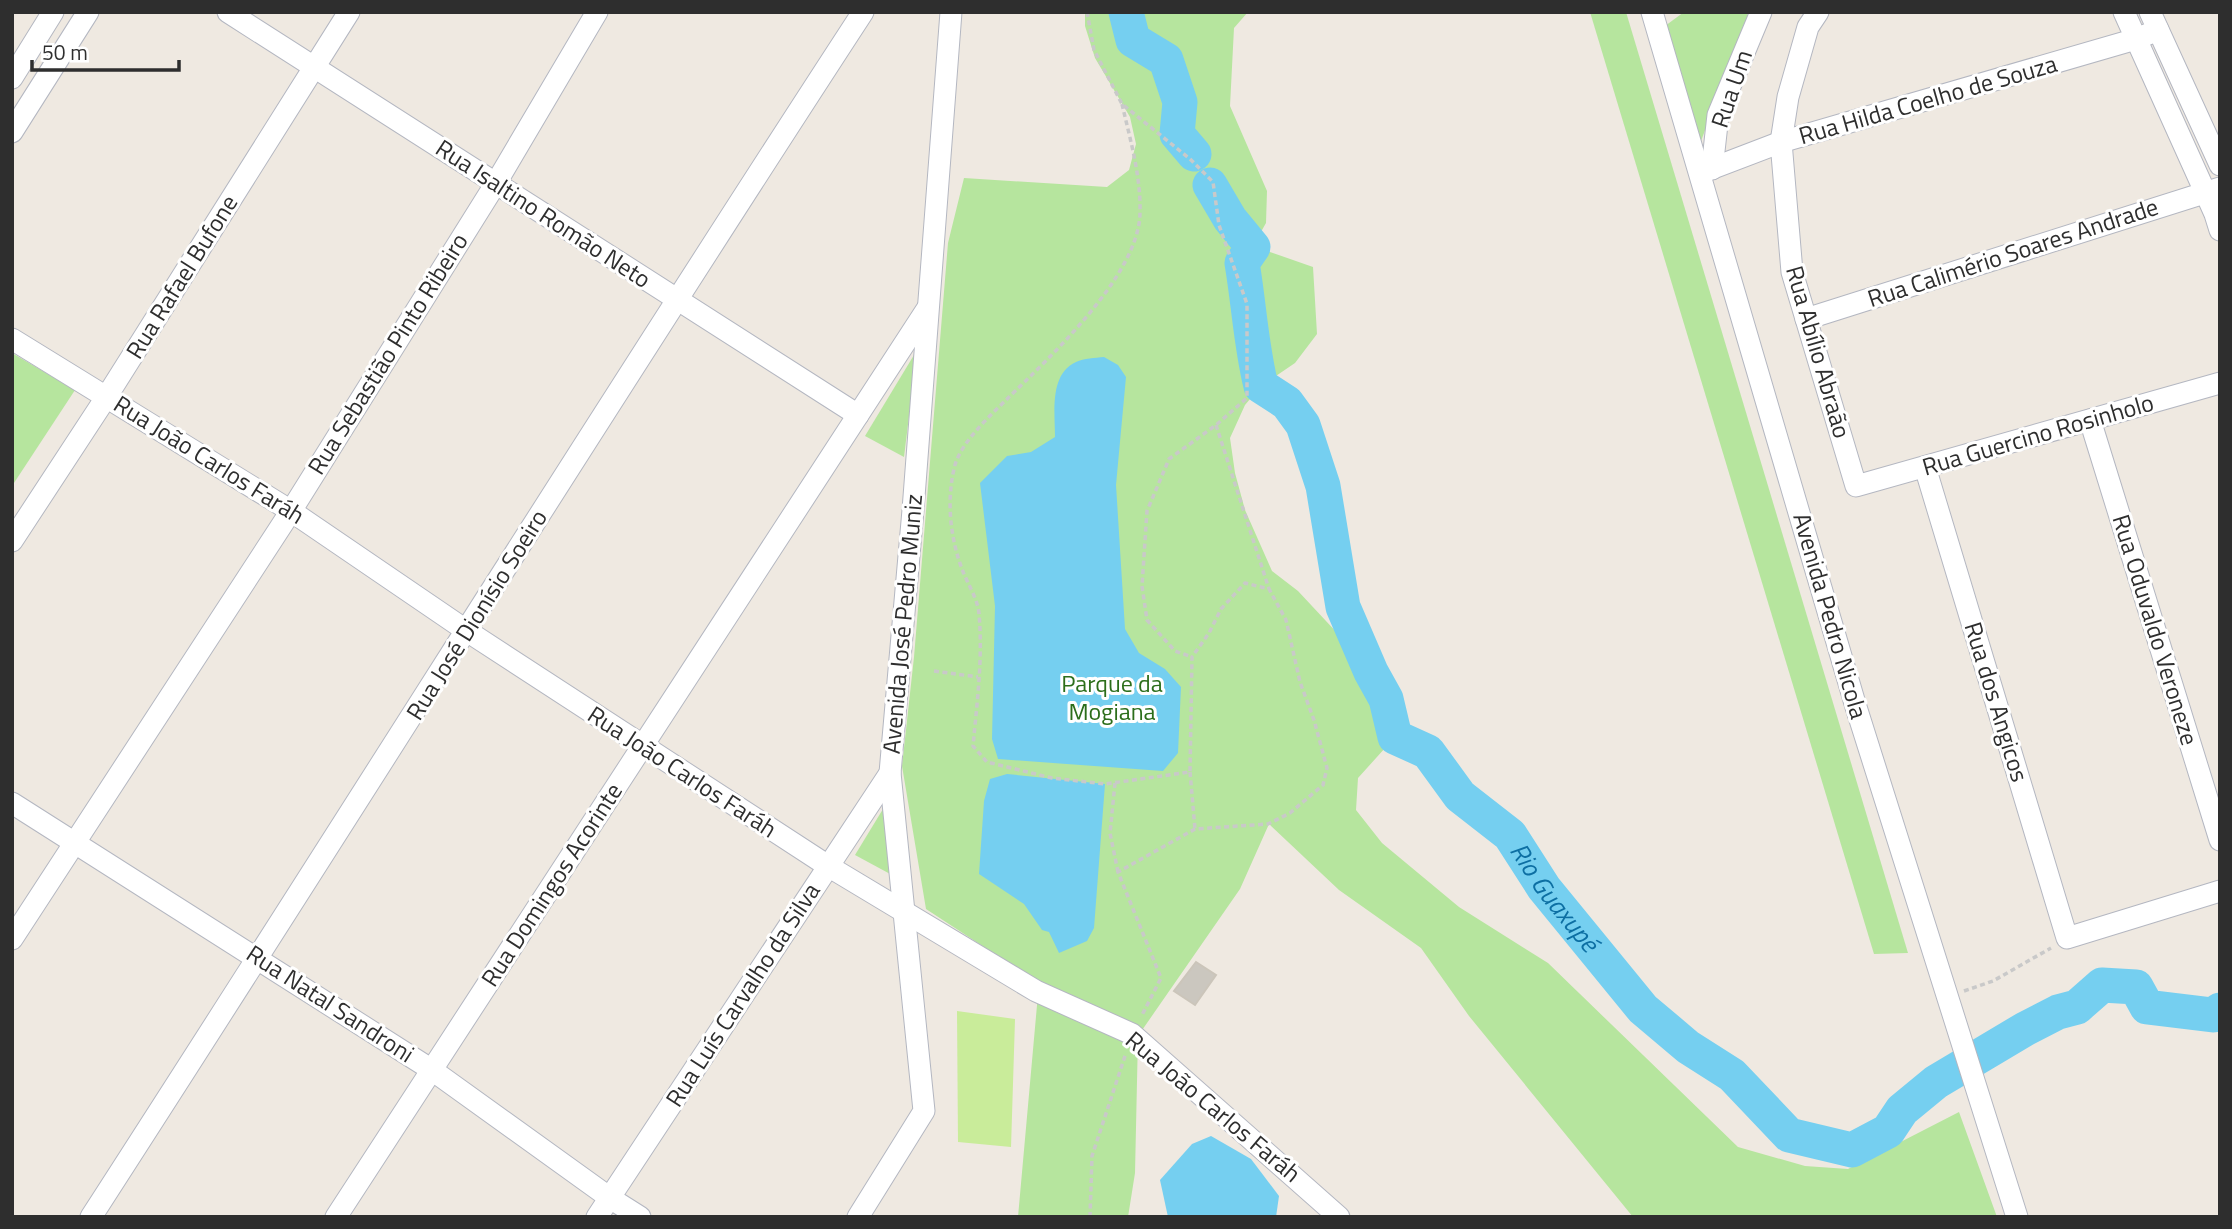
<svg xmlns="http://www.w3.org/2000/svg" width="2232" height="1229" font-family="'Titillium Web',sans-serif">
<rect width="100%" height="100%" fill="#efe9e1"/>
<g fill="#b6e59e">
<path d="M1085 12H1248L1234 28 1230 106 1267 191 1266 223 1253 246 1313 267 1317 334 1295 363 1261 386 1245 405 1230 438 1235 473 1245 510 1272 571 1298 591 1340 636 1379 718 1395 737 1358 778 1356 810 1382 843 1459 907 1548 963 1738 1147 1805 1166 1848 1169 1959 1112 1997 1217H1633L1469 1016 1421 948 1339 890 1269 824 1240 889 1138 1036 1135 1173 1128 1217H1018L1039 983 926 909 902 766 914 657 948 243 964 178 1107 187 1129 170 1136 144 1130 117 1095 58 1085 26Z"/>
<path d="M1590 12H1626L1908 953 1874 954Z"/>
<path d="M1684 12H1747L1748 16 1701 141 1665 26Z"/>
<path d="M917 350 904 457 865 436Z"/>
<path d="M12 353 75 390 12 486Z"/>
<path d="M883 809 892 875 855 855Z"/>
</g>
<path fill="#c9ec9a" d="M957 1011 1015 1019 1011 1147 958 1142Z"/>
<g fill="#75cff0">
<path d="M1104 357 1118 365 1126 377 1116 485 1125 629 1139 653 1165 669 1181 687 1178 753 1163 771 998 759 992 739 995 606 980 483 1007 456 1031 452 1055 437C1055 413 1049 374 1076 362 1084 358 1095 358 1104 357Z"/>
<path d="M1007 774 1105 784 1094 928 1087 941 1059 953 1049 932 1042 930 1024 904 979 874 984 801 990 779Z"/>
<path d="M1211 1136 1251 1159 1279 1196 1276 1217H1168L1160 1180 1192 1144Z"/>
</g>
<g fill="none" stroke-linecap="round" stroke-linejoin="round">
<g stroke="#75cff0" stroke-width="35">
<path d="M1126 12 1133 40 1166 60 1180 102 1177 134 1194 154"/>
<path id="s1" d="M1210 185 1230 219 1253 247 1242 263C1249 304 1251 346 1261 386L1287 403 1303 425 1323 486 1343 607 1371 672 1386 699 1395 737 1428 752 1460 796 1510 835 1544 888 1643 1009 1688 1047 1732 1075 1789 1135 1852 1150 1888 1131 1902 1110 1936 1082 2025 1029 2058 1012 2077 1007 2102 985 2136 987 2147 1007 2213 1015 2220 1010"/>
</g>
</g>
<path fill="#cbc7bf" stroke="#cbc5ba" stroke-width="2" d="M1196 962 1216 975 1195 1005 1174 991Z"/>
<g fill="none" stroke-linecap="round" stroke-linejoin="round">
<g stroke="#b4b7c1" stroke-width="23">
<g id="street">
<path d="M228 12 858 415"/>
<path d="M1652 12 1856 707 2017 1217"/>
<path d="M1818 12 1808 27 1788 97 1781 142 1792 272 1856 486 2220 383"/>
<path d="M2124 12 2215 214 2220 230"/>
<path d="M2150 12 2220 165"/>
<path d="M12 78 53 12"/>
<path d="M12 132 88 12"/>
<path d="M1712 169 1718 115 1761 12"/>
<path d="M1700 173 1781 142 2136 39 2158 30"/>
<path d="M1806 319 2220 188"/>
<path d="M12 339 291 511 467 631 828 866 1036 991 1132 1034 1339 1217"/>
<path d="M2090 420 2220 840"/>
<path d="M1925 467 2067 938 2220 891"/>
<path d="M12 541 107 396 349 12"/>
<path d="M12 803 432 1070 610 1198 640 1217"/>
<path d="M12 939 291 511 496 183 597 12"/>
<path d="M91 1217C350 816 602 412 863 12"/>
<path d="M336 1217 927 309"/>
<path d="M597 1217 890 773"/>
<path d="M858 1217 924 1111 890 773 913 510 951 12"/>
</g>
</g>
<g stroke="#c9c9c9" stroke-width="3.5" stroke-dasharray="5 3.5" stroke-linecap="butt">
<path d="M1087 12 1094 50 1122 104 1190 159 1213 182 1219 225 1247 304V398L1216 425 1169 459 1147 511 1142 586 1147 620 1175 651 1192 657"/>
<path d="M1122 104C1130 139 1141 176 1140 213 1139 275 1050 357 1007 399 990 416 962 441 955 465 946 499 950 537 962 569 967 583 978 599 979 614 983 657 977 703 973 746L987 762 1052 778 1105 784 1190 772 1192 657 1209 633 1221 609 1245 583 1269 589 1286 620 1300 682 1314 720 1327 768 1323 785 1290 813 1268 824 1195 829 1118 872 1161 978 1141 1017"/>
<path d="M1216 425 1269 589"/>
<path d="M934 671 978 677"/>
<path d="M1190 772 1195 829"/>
<path d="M1115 783 1110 833 1118 872"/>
<path d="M1964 991 1993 981 2051 948"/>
<path d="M1090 1217 1092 1156 1126 1053"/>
</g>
<use href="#street" stroke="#fff" stroke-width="21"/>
</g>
<g text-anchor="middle" stroke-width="6" stroke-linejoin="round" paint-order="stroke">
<g font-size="24" fill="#2e2e2e" stroke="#fff">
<text transform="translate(1732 89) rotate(-71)" y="8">Rua Um</text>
<text transform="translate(1928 100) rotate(-16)" y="8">Rua Hilda Coelho de Souza</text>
<text transform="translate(543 214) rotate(33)" y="8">Rua Isaltino Romão Neto</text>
<text transform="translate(2013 253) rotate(-18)" y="8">Rua Calimério Soares Andrade</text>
<text transform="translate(182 277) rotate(-58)" y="8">Rua Rafael Bufone</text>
<text transform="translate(1818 352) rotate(74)" y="8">Rua Abílio Abraão</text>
<text transform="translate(388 354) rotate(-58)" y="8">Rua Sebastião Pinto Ribeiro</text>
<text transform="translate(2038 435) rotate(-16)" y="8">Rua Guercino Rosinholo</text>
<text transform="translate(209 460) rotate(32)" y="8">Rua João Carlos Faráh</text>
<text transform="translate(477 615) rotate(-58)" y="8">Rua José Dionísio Soeiro</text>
<text transform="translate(1830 616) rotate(74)" y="8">Avenida Pedro Nicola</text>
<text transform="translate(903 624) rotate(-85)" y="8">Avenida José Pedro Muniz</text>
<text transform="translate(2155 630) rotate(73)" y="8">Rua Oduvaldo Veroneze</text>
<text transform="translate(1996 702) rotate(73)" y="8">Rua dos Angicos</text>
<text transform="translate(682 772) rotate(33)" y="8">Rua João Carlos Faráh</text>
<text transform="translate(552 885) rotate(-57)" y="8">Rua Domingos Acorinte</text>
<text transform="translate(743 995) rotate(-57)" y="8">Rua Luís Carvalho da Silva</text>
<text transform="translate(330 1004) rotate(33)" y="8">Rua Natal Sandroni</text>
<text transform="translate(1213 1107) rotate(40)" y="8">Rua João Carlos Faráh</text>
</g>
<g font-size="24" fill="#2c6e1b" stroke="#fff">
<text x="1112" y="692">Parque da<tspan x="1112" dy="28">Mogiana</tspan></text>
</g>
<g font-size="26" font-style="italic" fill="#0d6fa3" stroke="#fff">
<text dy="9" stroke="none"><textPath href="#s1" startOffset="836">Rio Guaxupé</textPath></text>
</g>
</g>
<rect width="2232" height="1229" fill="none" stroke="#2e2e2e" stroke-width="28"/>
<path d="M32 60v10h147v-10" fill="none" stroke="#2e2e2e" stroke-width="3.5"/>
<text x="42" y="60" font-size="21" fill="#2e2e2e" stroke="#ffffff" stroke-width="5" paint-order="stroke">50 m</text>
</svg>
